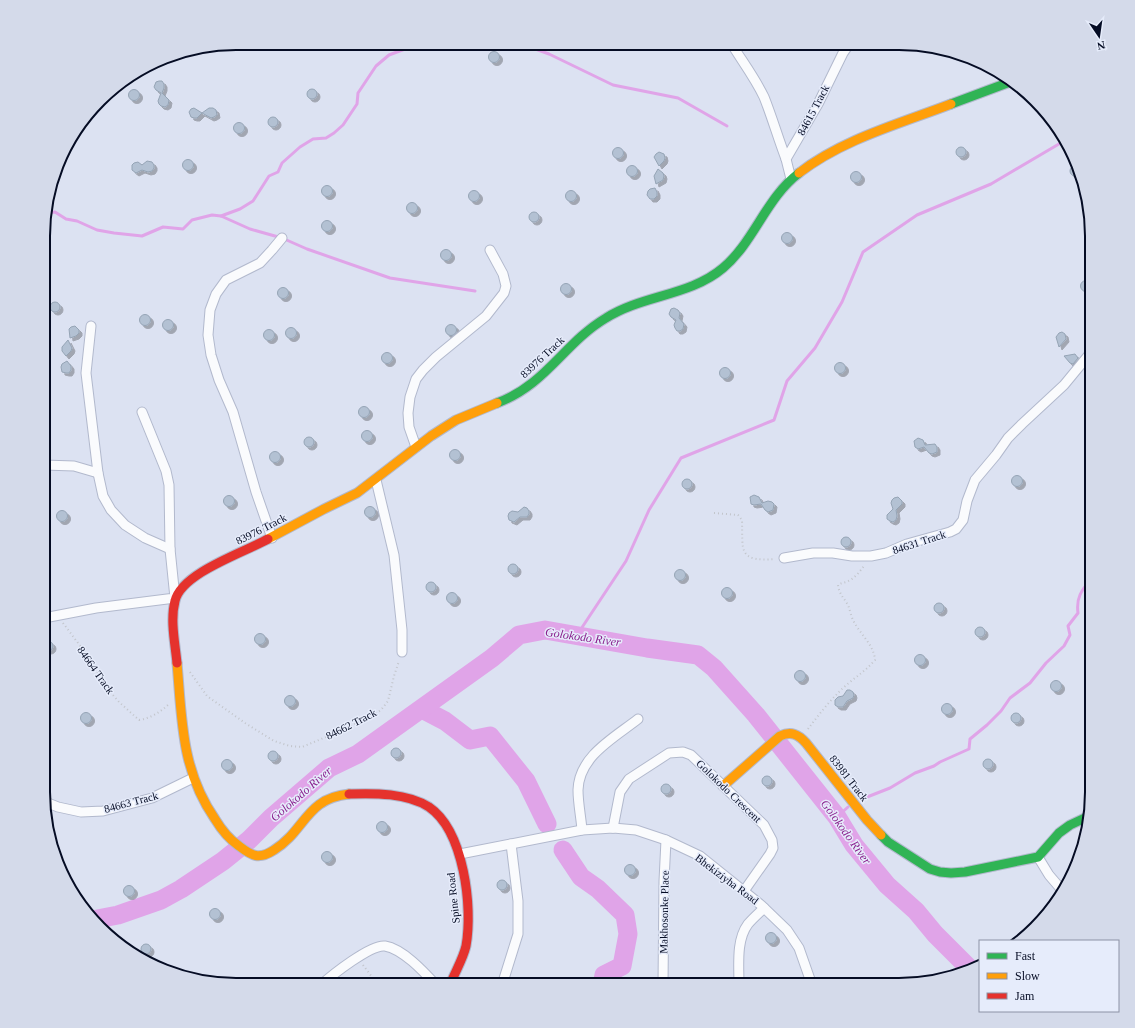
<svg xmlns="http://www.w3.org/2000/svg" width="1135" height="1028" font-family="'Times New Roman',serif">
<defs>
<filter id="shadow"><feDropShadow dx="3" dy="3" stdDeviation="0" flood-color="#0004"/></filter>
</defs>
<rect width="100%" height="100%" fill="#dce2f2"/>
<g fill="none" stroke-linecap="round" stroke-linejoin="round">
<g stroke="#e0a4e8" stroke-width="3">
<path d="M519 43 549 54 613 85 678 98 727 126"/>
<path d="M45 213 55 212 66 219 77 221 97 230 114 233 142 236 163 227 183 229 192 220 212 215 221 216 240 209 253 201 269 176 278 172 282 163 300 147 313 139 326 138 334 133 343 125 357 104 358 93 376 66 389 55 421 43"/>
<path d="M221 216 250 229 282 238 307 249 390 278 475 291"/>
<path d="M577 635 626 561 649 510 681 458 774 420 787 381 815 348 842 302 863 252 917 215 991 184 1064 141"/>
<path d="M862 799 890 788 915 773 934 766 940 762 969 749 970 739 987 725 1001 711 1010 698 1030 683 1046 663 1064 646 1070 635 1068 626 1078 613C1076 598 1081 590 1092 579"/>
<path d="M837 817 848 807"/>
</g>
<g stroke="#e0a4e8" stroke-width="19">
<path d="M422 709 445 721 470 740 490 736 526 781 547 824"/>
<path d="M563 850 581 877 598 889 625 915 628 934 622 966 604 975 602 985"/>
<path d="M92 920 118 915 161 900 181 889 223 861 249 840 271 818 329 768 358 754 492 658 519 635 545 630 647 648 698 655 714 668 756 715 837 817 854 845 887 885 916 911 935 934 972 971"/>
</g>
</g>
<g fill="#b3c1d3" stroke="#95a4b5" filter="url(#shadow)">
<circle cx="494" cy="57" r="5.5"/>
<path d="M159 81H162L164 84V88L162 93 169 100 168 105 165 107 161 106 159 104 158 101 161 93 156 90 154 87 156 82Z"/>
<circle cx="312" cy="94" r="5"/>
<circle cx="134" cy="95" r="5.5"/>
<path d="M194 108 202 113 209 108H213L216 110 217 115 214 117 211 118 202 113 197 118H194L191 117 189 112 191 109Z"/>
<circle cx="273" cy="122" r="5"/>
<circle cx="239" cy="128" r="5.5"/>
<circle cx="961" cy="152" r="5"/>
<circle cx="618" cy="153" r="5.5"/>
<path d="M659 152 664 154 665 158 664 161 659 166 654 157 656 154Z"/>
<circle cx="188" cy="165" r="5.5"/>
<path d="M147 161 152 162 154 165V168L152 171 148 172 142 170 136 173 132 170V165L134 163 138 162 142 165Z"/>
<circle cx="632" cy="171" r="5.5"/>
<circle cx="1075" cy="171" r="5"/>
<path d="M658 169 663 173 664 176 663 180 656 184 654 176Z"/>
<circle cx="856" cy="177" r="5.5"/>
<circle cx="327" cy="191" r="5.5"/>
<path d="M655 188 657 192V196L654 199H650L647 195 648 191 650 189Z"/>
<circle cx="571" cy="196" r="5.5"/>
<circle cx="474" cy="196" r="5.5"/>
<circle cx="412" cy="208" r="5.5"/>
<circle cx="534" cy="217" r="5"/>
<circle cx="327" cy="226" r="5.5"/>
<circle cx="787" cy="238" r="5.5"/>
<circle cx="446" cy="255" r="5.5"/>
<circle cx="1086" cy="286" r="5.5"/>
<circle cx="566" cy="289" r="5.5"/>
<circle cx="283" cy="293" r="5.5"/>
<circle cx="55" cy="307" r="5"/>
<path d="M674 308 678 310 680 313 679 318 684 324 683 329 680 331H677L675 328 674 325 676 320 671 317 669 314 671 309Z"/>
<circle cx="145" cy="320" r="5.5"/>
<circle cx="168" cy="325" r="5.5"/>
<circle cx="451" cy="330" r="5.5"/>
<path d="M75 326 79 330V333L76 336 70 338 69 329 71 327Z"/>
<circle cx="291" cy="333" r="5.5"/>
<circle cx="269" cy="335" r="5.5"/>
<path d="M1062 332 1065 334 1066 339 1059 347 1056 337 1059 333Z"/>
<path d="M68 340 72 348 71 351 66 356 62 351V347Z"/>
<circle cx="387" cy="358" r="5.5"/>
<path d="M1075 354 1078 358 1073 364 1070 363 1064 356Z"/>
<path d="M67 361 71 366V370L69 373H66L62 372 61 367 62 364Z"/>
<circle cx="840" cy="368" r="5.5"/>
<circle cx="725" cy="373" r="5.5"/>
<circle cx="364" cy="412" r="5.5"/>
<circle cx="367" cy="436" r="5.5"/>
<circle cx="309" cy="442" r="5"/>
<path d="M918 438 923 440 925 445 935 444 937 447V452L932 454 929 453 924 447 918 449 915 447 914 441Z"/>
<circle cx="455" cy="455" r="5.5"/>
<circle cx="275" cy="457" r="5.5"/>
<circle cx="1017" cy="481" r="5.5"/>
<circle cx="687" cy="484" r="5"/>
<path d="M754 495 759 497 762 503 768 501 772 502 774 504 773 510 768 512 765 510 761 504 754 505 751 504 750 497Z"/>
<circle cx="229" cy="501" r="5.5"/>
<path d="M898 497 902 501V504L896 510 897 516 896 520 893 522 890 521 887 519V515L893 509 891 503 892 500 894 498Z"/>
<circle cx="370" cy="512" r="5.5"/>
<path d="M524 507 527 508 529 511V514L527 517H520L514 522 509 520 508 516 509 513 512 511 518 512Z"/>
<circle cx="62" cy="516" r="5.5"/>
<circle cx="846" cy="542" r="5"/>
<circle cx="513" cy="569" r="5"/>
<circle cx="680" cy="575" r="5.5"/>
<circle cx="431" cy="587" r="5"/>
<circle cx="727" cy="593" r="5.5"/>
<circle cx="452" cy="598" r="5.5"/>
<circle cx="939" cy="608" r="5"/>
<circle cx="980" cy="632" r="5"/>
<circle cx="260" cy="639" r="5.5"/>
<circle cx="48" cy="646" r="5"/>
<circle cx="920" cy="660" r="5.5"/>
<circle cx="800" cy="676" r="5.5"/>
<circle cx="1056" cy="686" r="5.5"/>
<path d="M847 690H850L853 692 854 695 853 698 847 701 843 707H838L835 705V700L838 697 843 696Z"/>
<circle cx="290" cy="701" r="5.5"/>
<circle cx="947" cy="709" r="5.5"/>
<circle cx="86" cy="718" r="5.5"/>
<circle cx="1016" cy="718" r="5"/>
<circle cx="396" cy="753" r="5"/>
<circle cx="273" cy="756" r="5"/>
<circle cx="988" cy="764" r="5"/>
<circle cx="227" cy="765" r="5.5"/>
<circle cx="767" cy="781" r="5"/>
<circle cx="666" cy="789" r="5"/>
<circle cx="382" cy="827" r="5.5"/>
<circle cx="327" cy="857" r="5.5"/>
<circle cx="630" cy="870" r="5.5"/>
<circle cx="502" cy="885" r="5"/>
<circle cx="129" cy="891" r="5.5"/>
<circle cx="215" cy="914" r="5.5"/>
<circle cx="771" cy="938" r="5.5"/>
<circle cx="146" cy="949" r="5"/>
</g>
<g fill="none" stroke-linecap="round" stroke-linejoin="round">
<g stroke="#b2b9cd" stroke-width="11">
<g id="street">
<path d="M731 43C742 61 755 78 764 97 772 117 778 138 786 159"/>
<path d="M791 179 786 159 818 104 843 53 850 43"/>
<path d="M91 326 86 373 98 473 103 496 111 510 125 525 145 538 170 549"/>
<path d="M416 447 409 427 408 413 410 397 416 379 423 370 436 357 486 316 504 293 506 286 503 274 490 250"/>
<path d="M44 465 74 466 98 473"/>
<path d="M376 480 394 555 402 630V652"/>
<path d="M272 538 256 492 233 412 219 380 211 355 208 335 210 310 216 294 226 280 260 263 272 250 282 238"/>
<path d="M784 558 813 553H833L852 556H871L886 553 907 544 950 532 956 529 963 520 967 501 975 480 996 455 1008 438 1022 424 1064 385 1092 351"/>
<path d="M44 618 96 608 175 598 170 549 169 485 166 471 142 412"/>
<path d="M43 801 58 807 81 812 103 811 152 798 193 778"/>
<path d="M613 828 620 792 629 779 669 753 683 752 691 755 764 825 772 840 773 848 770 854 744 891"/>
<path d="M582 830C581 817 578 803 578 790 579 756 614 738 638 719"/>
<path d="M460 854 582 830 613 828 636 830 666 840 700 856 761 905 787 930 799 948 812 985"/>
<path d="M1038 857 1049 875 1061 889"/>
<path d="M321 985C332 975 371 944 385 946 403 949 424 972 436 985"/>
<path d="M502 985 518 934V901L511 844"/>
<path d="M663 985 664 881 666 840"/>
<path d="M739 985C739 965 736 940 748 924 753 918 759 913 764 908"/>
</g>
</g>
<g stroke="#b2b9cd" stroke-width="11">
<g id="fast">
<path d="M951 104 1010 82"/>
<path d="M497 403C546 385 564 343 606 318 642 295 690 296 723 268 754 242 766 198 799 173"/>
<path d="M881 835 888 842 930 869 940 872 951 873 965 872 1038 857 1059 833 1070 825 1087 817"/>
</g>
</g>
<g stroke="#b2b9cd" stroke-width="11">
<g id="slow">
<path d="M799 173C843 139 899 124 951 104"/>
<path d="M268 539 324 509 357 493 431 436 456 420 497 403"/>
<path d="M177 663C182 719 181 770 215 819 221 829 229 839 239 846 252 856 259 860 274 850 305 831 306 798 349 794"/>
<path d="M723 786 780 736C791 731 798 734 806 743L867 820 881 835"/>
</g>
</g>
<g stroke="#b2b9cd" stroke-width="11">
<g id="jam">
<path d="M177 663C175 643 170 620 175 601 181 573 245 552 268 539"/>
<path d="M349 794C375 793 407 793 429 807 464 831 473 907 466 946 463 959 455 972 450 985"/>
</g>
</g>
<g stroke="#c2c5cb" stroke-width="2" stroke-dasharray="1 3" stroke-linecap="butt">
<path d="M714 513 738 515 742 520C743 550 737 562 775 559"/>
<path d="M63 623 90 659 106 687 119 702 139 720C151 718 161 712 170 703"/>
<path d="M190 672 207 696 245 723 274 741 290 746 302 747 326 737 372 716 381 710 388 701 394 676 399 661"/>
<path d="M808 729C817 717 827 704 838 693 849 681 864 673 875 660 874 645 861 635 854 622 851 617 850 610 848 605 844 598 839 594 838 585 842 582 846 583 850 580 856 577 860 571 864 566"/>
<path d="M363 965 378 985"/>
</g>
<use href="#street" stroke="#fafbfd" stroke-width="9"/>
<use href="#fast" stroke="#30b455" stroke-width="9"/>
<use href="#slow" stroke="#ff9f0a" stroke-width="9"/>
<use href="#jam" stroke="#e5322d" stroke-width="9"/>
</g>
<g text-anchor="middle" stroke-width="3" stroke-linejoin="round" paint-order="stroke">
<g font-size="11" fill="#050c24" stroke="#e6ecfb">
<text transform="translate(813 110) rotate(-62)" y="4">84615 Track</text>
<text transform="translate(542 357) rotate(-43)" y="4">83976 Track</text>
<text transform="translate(261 529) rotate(-27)" y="4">83976 Track</text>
<text transform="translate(919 542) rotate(-18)" y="4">84631 Track</text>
<text transform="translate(96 670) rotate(55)" y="4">84664 Track</text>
<text transform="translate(351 724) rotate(-27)" y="4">84662 Track</text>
<text transform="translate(849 778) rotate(52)" y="4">83981 Track</text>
<text transform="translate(729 791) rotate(44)" y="4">Golokodo Crescent</text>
<text transform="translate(131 802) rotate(-15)" y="4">84663 Track</text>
<text transform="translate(727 879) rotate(37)" y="4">Bhekiziyha Road</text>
<text transform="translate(453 898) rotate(-96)" y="4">Spine Road</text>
<text transform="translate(664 912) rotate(-89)" y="4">Makhosonke Place</text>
</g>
<g font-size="12" font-style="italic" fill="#891e8d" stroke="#e6ecfb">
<text transform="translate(583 637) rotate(8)" y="4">Golokodo River</text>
<text transform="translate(301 794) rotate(-41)" y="4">Golokodo River</text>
<text transform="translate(846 832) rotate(54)" y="4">Golokodo River</text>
</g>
</g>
<path d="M0 0H1135V1028H0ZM236 50H899A186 186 0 0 1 1085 236V792A186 186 0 0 1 899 978H236A186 186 0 0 1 50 792V236A186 186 0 0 1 236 50Z" fill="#d4daea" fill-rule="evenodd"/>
<path fill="none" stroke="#050c24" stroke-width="2" d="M236 50H899A186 186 0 0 1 1085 236V792A186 186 0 0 1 899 978H236A186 186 0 0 1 50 792V236A186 186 0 0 1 236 50Z"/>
<rect x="979" y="940" width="140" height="72" fill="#e6ecfb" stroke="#8c92a5"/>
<rect x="987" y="953" width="20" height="6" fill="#30b455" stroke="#8c92a5"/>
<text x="1015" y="960" font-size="12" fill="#050c24">Fast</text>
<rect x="987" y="973" width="20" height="6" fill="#ff9f0a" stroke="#8c92a5"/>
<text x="1015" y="980" font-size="12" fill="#050c24">Slow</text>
<rect x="987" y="993" width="20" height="6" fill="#e5322d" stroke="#8c92a5"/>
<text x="1015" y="1000" font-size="12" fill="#050c24">Jam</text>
<g transform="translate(1099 36) rotate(167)" stroke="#e6ecfb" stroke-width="3" paint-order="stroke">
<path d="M0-3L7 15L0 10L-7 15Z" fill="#050c24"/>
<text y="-6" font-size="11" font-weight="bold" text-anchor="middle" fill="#050c24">N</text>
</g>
</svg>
